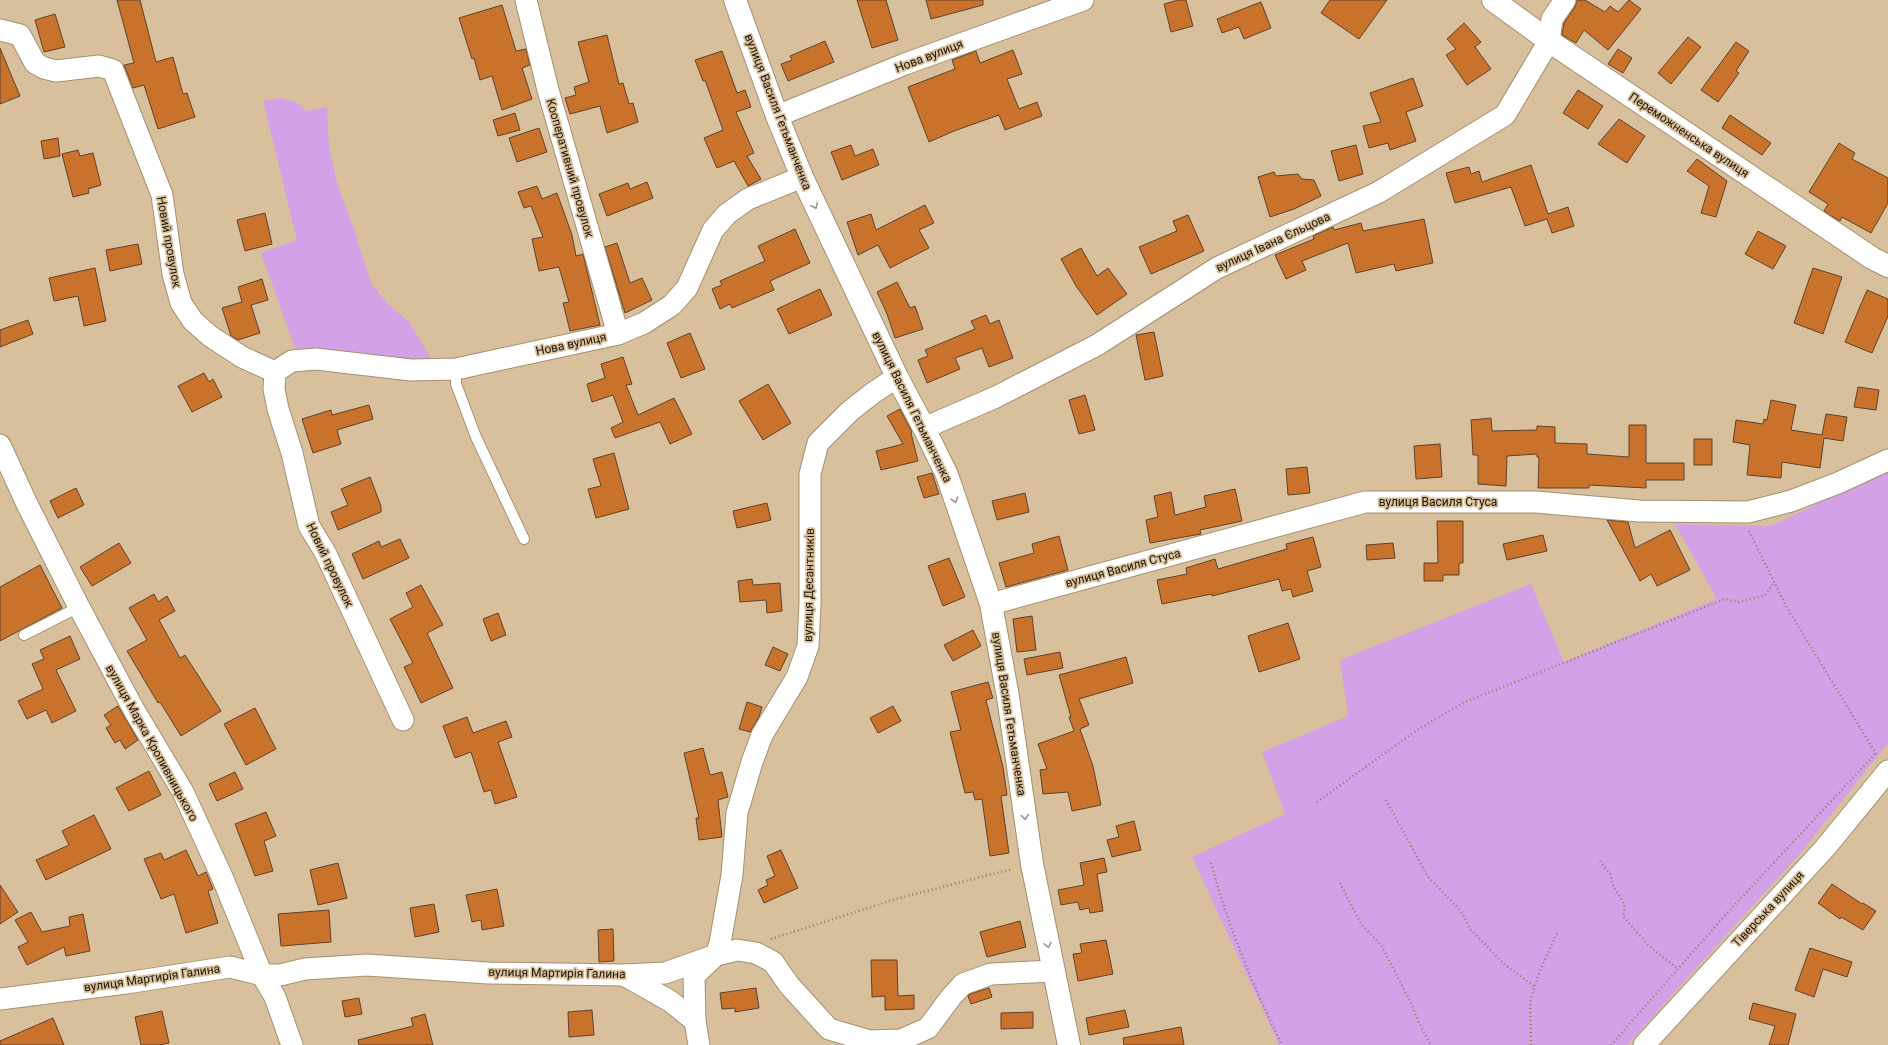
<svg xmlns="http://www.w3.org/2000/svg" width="1888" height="1045" font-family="Roboto,sans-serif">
<rect width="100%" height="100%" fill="#d9c09d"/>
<g fill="#d3a1e8">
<path d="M281 98 296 102 307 111 327 107 329 147 338 187 354 229 371 283 387 303 410 323 433 362 295 348 261 253 297 240 263 101Z"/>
<path d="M1888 470V743L1803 850 1627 1045H1279L1192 857 1285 814 1262 752 1348 716 1340 660 1531 584 1564 662 1717 599 1675 524 1771 526Z"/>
</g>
<g fill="#c8722c" stroke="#60412b">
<path d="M117 0H140L156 62 173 57 183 94 187 93 195 117 158 129 144 85 133 88 124 65 134 63Z"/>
<path d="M857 0H886L898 40 872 48Z"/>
<path d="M926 0H983V5L931 19Z"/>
<path d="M1178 0H1186L1193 26 1171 32 1164 4Z"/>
<path d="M1330 0H1387L1359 39 1321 13Z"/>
<path d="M1577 0H1585L1605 12 1610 6 1618 12 1629 0 1641 9 1608 50 1584 30 1576 43 1562 35 1564 23 1575 7Z"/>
<path d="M1261 2 1271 28 1244 39 1239 27 1222 33 1217 19Z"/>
<path d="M502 5 516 51 526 49 530 65 522 68 532 99 502 110 492 76 480 80 474 58 472 59 459 18Z"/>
<path d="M55 14 65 47 44 52 35 20Z"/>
<path d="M1464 23 1481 42 1475 47 1491 69 1467 85 1446 55 1456 49 1447 39Z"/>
<path d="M607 35 619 84 623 83 629 104 633 103 638 122 607 133 600 106 570 114 565 98 576 95 574 87 589 82 578 42Z"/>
<path d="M1688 37 1701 47 1671 84 1658 73Z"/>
<path d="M825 41 834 62 788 81 781 64 792 60 790 56Z"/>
<path d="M1736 42 1749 51 1736 71 1739 73 1718 102 1701 90Z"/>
<path d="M0 48 20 96 0 104Z"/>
<path d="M1618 49 1632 58 1623 73 1608 64Z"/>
<path d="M1013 50 1022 74 1007 79 1019 109 1037 102 1042 116 1005 130 999 115 954 131 929 142 908 87 955 69 952 60 976 51 980 63Z"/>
<path d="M722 51 737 93 745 90 751 107 736 112 754 153 747 156 761 179 748 186 734 161 717 168 704 138 723 130 705 80 703 81 695 60Z"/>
<path d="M1413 78 1423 106 1406 112 1416 141 1390 150 1388 143 1369 148 1363 126 1381 122 1370 93Z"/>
<path d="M1578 90 1603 106 1588 129 1563 113Z"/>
<path d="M515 113 520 130 498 136 493 120Z"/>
<path d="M1730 115 1771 143 1762 155 1722 128Z"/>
<path d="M1619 119 1645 136 1627 163 1598 144Z"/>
<path d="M539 128 547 152 517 162 509 138Z"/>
<path d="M58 138 60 156 44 159 41 141Z"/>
<path d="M1839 143 1855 153 1852 159 1888 178V203L1871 233 1842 217 1840 221 1831 216 1824 211 1828 204 1809 192Z"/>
<path d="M851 145 855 156 873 149 879 165 842 180 831 152Z"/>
<path d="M1356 145 1363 174 1339 181 1331 151Z"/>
<path d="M78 150 80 156 93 153 101 185 88 189 89 193 73 197 62 154Z"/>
<path d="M1697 159 1727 181 1716 217 1701 213 1709 186 1687 171Z"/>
<path d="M1531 165 1548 214 1568 207 1574 226 1552 233 1547 219 1525 226 1511 187 1455 203 1446 173 1469 167 1471 174 1479 171 1482 182Z"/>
<path d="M1274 172 1276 176 1298 174 1302 179 1314 180 1321 196 1294 209 1270 217 1258 177Z"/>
<path d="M647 182 653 198 607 216 599 194 628 183 630 189Z"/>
<path d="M537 186 542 199 557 193 572 235 576 256 583 254 600 325 570 331 563 303 569 302 559 267 539 271 532 239 543 237 531 206 524 208 518 192Z"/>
<path d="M925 205 934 223 919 230 929 248 890 268 878 245 858 255 847 222 871 214 876 230Z"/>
<path d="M265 213 272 244 245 251 237 220Z"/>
<path d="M1188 215 1204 251 1151 274 1139 247 1177 231 1173 221Z"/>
<path d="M1424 219 1433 263 1396 271 1394 264 1356 273 1348 243 1302 261 1306 270 1286 279 1275 255 1314 239 1313 236 1333 227 1334 230 1361 223 1363 231Z"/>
<path d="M795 229 810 263 770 281 774 290 732 308 730 304 720 309 712 289 722 285 720 281 765 261 758 246Z"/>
<path d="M1758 231 1786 246 1773 269 1745 254Z"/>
<path d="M617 243 630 283 642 278 652 300 625 313 605 247Z"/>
<path d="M138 244 142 264 110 271 106 250Z"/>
<path d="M1081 248 1097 276 1108 268 1127 294 1097 315 1076 286 1061 259Z"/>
<path d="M95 268 106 321 84 326 78 296 54 301 49 278Z"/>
<path d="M1813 268 1842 277 1823 334 1794 323Z"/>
<path d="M262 279 268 300 251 305 260 333 238 340 231 336 222 308 242 302 238 287Z"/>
<path d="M897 282 910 308 915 306 923 329 895 338 887 314 877 292Z"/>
<path d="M820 289 832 315 789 334 777 309Z"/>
<path d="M1867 290 1888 299V316L1872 353 1845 342Z"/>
<path d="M986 315 990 324 999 320 1013 358 989 367 982 348 955 358 960 369 927 383 918 360 928 356 925 350 975 329 971 321Z"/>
<path d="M28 320 33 334 0 347V330Z"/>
<path d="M1154 332 1163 376 1145 380 1136 335Z"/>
<path d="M690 333 705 369 681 378 667 343Z"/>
<path d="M623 357 632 384 626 385 638 415 674 398 692 434 670 444 660 422 615 438 611 428 623 422 613 395 592 402 587 384 605 378 601 364Z"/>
<path d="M204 373 209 382 213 379 222 397 192 412 178 386Z"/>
<path d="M768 384 791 423 763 440 739 401Z"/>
<path d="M1858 387 1879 390 1876 410 1854 407Z"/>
<path d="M1085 395 1095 430 1079 434 1069 400Z"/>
<path d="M1771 400 1796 405 1791 430 1822 435 1826 414 1847 417 1843 441 1824 438 1820 468 1782 462 1781 478 1747 475 1750 445 1733 442 1736 420 1763 424 1764 419 1767 420Z"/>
<path d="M369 405 373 419 337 430 341 444 313 453 302 419 331 410 332 415Z"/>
<path d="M900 409 912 432 911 433 918 461 881 470 876 451 903 444 887 416Z"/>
<path d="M1491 418 1492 431 1537 430V426L1555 427V443L1587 444V454L1629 457V425H1646V463H1684V480H1646V488L1589 485V488H1538L1539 457H1537V454L1507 456 1506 486 1478 484V455H1473L1471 420Z"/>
<rect x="1694" y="439" width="18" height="26"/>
<path d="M1440 444 1442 477 1416 479 1414 446Z"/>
<path d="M614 453 629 509 596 518 588 489 601 486 593 459Z"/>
<path d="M1307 467 1310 493 1288 495 1286 469Z"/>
<path d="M932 473 939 494 924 498 917 477Z"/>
<path d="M370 477 381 506V512L338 530 331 512 348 505 341 489Z"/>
<path d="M76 488 84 505 58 518 50 501Z"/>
<path d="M1235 489 1242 521 1200 530 1201 534 1150 543 1146 520 1158 517 1154 496 1171 492 1175 515 1206 507 1204 496Z"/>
<path d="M1025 493 1029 512 997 520 992 501Z"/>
<path d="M767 503 771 520 737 528 733 511Z"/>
<path d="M1607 520 1628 522 1635 548 1670 530 1690 570 1657 586 1651 574 1640 581Z"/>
<path d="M1437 521H1463V563H1459V575H1443V581H1424V563H1438Z"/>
<path d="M1543 535 1547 551 1507 560 1503 544Z"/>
<path d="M1059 536 1068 570 1006 587 999 563 1034 553 1032 544Z"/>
<path d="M1313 537 1321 567 1307 571 1313 591 1293 597 1291 589 1282 591 1279 579 1212 596V594L1162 604 1157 580 1187 574 1186 568 1215 559 1218 569 1287 549 1286 544Z"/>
<path d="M400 539 409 558 363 579 352 554 379 541 381 547Z"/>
<path d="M119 543 131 563 92 586 80 567Z"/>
<path d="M1393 543 1395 558 1367 560 1366 545Z"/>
<path d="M949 558 965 597 943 606 928 566Z"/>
<path d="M40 565 62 608 0 641V587Z"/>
<path d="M752 579 753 585 780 583 782 611 767 613 766 600 740 602 738 581Z"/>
<path d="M421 585 443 625 427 633 453 688 421 703 404 667 413 663 390 619 413 607 406 593Z"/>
<path d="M154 594 158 602 167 596 175 611 159 620 180 658 185 655 221 711 181 736 160 702 158 703 127 651 147 640 129 608Z"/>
<path d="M498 613 506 635 491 641 483 619Z"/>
<path d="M1032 616 1036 650 1017 652 1013 619Z"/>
<path d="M1288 623 1300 659 1259 672 1248 636Z"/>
<path d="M973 630 981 646 953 661 944 645Z"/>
<path d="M70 636 80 659 56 670 76 711 52 723 46 710 27 719 18 701 43 689 32 664 44 659 40 650Z"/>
<path d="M773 647 788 654 780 671 765 665Z"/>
<path d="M1060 652 1063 668 1027 675 1024 659Z"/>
<path d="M1126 657 1133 683 1079 699 1089 725 1080 729 1093 766 1101 805 1072 811 1068 792 1043 794 1040 770 1047 769 1038 744 1074 731 1069 717H1071L1059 675Z"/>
<path d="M988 682 993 698 986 700 1003 767 1007 795 1001 796 1009 853 990 856 982 799 975 800 973 792 965 793 950 732 961 730 951 692Z"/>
<path d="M747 702 762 707 759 717 750 732 739 729Z"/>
<path d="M118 706 138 740 125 749 120 740 115 743 106 728 111 725 104 715Z"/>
<path d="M893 706 901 721 878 733 870 718Z"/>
<path d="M255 708 276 749 246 765 224 724Z"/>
<path d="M467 717 473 733 506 721 512 737 498 742 517 797 495 804 491 790 484 792 471 752 455 758 443 726Z"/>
<path d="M703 748 710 775 722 772 728 797 718 800 722 837 699 840 696 818H699L684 753Z"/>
<path d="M149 771 161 795 129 811 116 788Z"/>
<path d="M235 772 243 789 217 801 209 784Z"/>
<path d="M266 812 276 836 264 841 273 871 255 876 235 824Z"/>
<path d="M94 815 111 849 46 880 36 860 69 845 62 831Z"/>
<path d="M1134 821 1141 850 1112 857 1107 840 1119 837 1116 826Z"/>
<path d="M186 850 198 876 206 872 213 889 208 891 218 923 186 933 174 894 161 899 144 859 161 853 164 860Z"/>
<path d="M781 850 798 888 764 903 758 890 768 885 766 880 775 876 767 856Z"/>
<path d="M1104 858 1107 872 1097 874 1103 911 1090 913 1089 908 1080 910 1078 902 1061 905 1058 890 1084 885 1080 863Z"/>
<path d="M338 863 347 898 318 905 310 870Z"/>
<path d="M1832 884 1862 904 1863 903 1876 911 1863 930 1841 917 1840 919 1818 903Z"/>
<path d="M0 885 18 912 0 924Z"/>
<path d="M497 889 504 926 482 930 481 920 472 922 466 895Z"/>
<path d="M434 904 439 932 415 937 410 908Z"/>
<path d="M329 910 331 942 281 946 278 914Z"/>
<path d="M31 912 42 932 70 926 69 917 83 914 90 951 66 956 64 947 27 965 18 947 28 942 15 920Z"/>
<path d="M1020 921 1026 947 987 957 980 932Z"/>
<path d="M613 929 614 961 599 962 598 930Z"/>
<path d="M1106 940 1113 974 1078 981 1073 954 1082 953 1080 944Z"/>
<path d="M1810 948 1852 962 1847 977 1823 969 1814 997 1795 990Z"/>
<path d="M871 960H897L898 996 914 995V1009L885 1010V996L872 997Z"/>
<path d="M756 988 759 1008 735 1012V1008L722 1009 720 993Z"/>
<path d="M989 988 992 997 971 1004 968 996 970 994Z"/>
<path d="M359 998 362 1014 345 1017 342 1001Z"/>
<path d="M1753 1003 1796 1014 1788 1045H1769L1775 1026 1749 1019Z"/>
<path d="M592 1010 594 1035 569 1037 568 1012Z"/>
<path d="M1125 1010 1129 1027 1089 1035 1086 1018Z"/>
<path d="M162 1011 169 1043 159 1045H141L135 1017Z"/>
<path d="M1033 1012V1028L1001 1029V1013Z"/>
<path d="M425 1014 433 1045H359L358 1040 413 1026 411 1018Z"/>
<path d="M53 1018 64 1045H0V1041Z"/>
<path d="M1181 1027 1184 1045H1124L1123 1038Z"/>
</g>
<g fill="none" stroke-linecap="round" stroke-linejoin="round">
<g stroke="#a68e6d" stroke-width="12">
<g id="service">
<path d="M456 369V384L476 437 524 539"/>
<path d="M24 635 79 607"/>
</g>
</g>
<g stroke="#a68e6d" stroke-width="23">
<g id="minor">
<path d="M526 0 548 90 618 334"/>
<path d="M0 30 20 35 35 63 44 68 56 71 99 66 113 70 162 195 173 274 181 303 193 321 210 336 242 357 275 372 274 389 278 409 292 453 309 526 325 552 403 720"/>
<path d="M777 116 905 64 1083 0"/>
<path d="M275 372 292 361 316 359 411 370 456 369 618 334 644 323 672 305 687 288 713 230 727 214 748 199 802 177"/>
<path d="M924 428 996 397 1097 345 1217 268 1379 192 1505 115 1549 41 1552 19 1565 0"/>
<path d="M0 445 27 504 79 607 134 710 183 792 223 879 262 975 275 997 292 1045"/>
<path d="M991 604 1365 502H1536L1639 511 1748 512 1791 501 1838 483 1888 460"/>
<path d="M624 975 670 1001 695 1021"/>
<path d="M0 999 126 983 230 967 262 975H280L305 969 367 965 488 973 624 975 665 973 716 955 737 950 756 953 773 962 789 985 829 1029 870 1041 901 1040 928 1028 951 997 963 984 991 974 1054 971"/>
<path d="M699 1045 695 1021 694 976 716 955 720 943 732 875 737 813 752 762 762 735 797 677 808 646 810 603V474L818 443 850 411 873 393 897 377"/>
<path d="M1644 1045 1825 848 1888 771"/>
</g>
</g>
<g stroke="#a68e6d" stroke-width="24">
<path id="tertiary" d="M735 0 777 116 802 177 897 377 924 428 947 475 991 604 1008 697 1032 864 1069 1045"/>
</g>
<g stroke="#a68e6d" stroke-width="24">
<path id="secondary" d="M1493 0 1549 41 1872 258 1888 266"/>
</g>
<g stroke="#8f7d62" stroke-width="2.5" stroke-dasharray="1 3" stroke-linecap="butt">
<path d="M1749 531 1786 606 1876 754"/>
<path d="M1386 800 1428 877 1461 911 1470 929 1504 964 1535 987"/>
<path d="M1317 802 1417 730 1465 702 1725 599 1739 602 1765 595 1774 582"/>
<path d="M1600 861 1611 875 1612 884 1625 905 1623 916 1648 945 1678 969"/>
<path d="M1211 863C1228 926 1253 986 1282 1045"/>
<path d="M1340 883 1361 924 1381 945 1410 1001 1419 1023 1431 1045"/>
<path d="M771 939 896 899 1012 869"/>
<path d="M1531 1045 1530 1002 1539 973 1558 931"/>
<path d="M1611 1045 1729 911 1876 753"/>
</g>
<use href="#service" stroke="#fff" stroke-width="10"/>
<use href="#minor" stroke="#fff" stroke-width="21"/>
<use href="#tertiary" stroke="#fff" stroke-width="22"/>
<use href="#secondary" stroke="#fff" stroke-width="22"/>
</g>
<defs><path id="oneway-chevron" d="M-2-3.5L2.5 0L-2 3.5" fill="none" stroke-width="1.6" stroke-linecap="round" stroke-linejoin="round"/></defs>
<g stroke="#9a9690">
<use href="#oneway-chevron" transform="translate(815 206) rotate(65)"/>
<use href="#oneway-chevron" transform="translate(955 500) rotate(71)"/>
<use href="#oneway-chevron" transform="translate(1025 817) rotate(82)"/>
<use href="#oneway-chevron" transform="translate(1048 945) rotate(78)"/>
</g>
<g text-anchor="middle" stroke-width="3.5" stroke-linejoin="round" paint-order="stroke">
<g font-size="12" fill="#1e1508" stroke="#d9c09d">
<text transform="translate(929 56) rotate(-21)" y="4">Нова вулиця</text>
<text transform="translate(778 112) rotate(69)" y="4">вулиця Василя Гетьманченка</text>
<text transform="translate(1689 135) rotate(34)" y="4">Переможненська вулиця</text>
<text transform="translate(570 168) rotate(74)" y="4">Кооперативний провулок</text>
<text transform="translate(169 242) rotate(80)" y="4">Новий провулок</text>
<text transform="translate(1273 242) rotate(-25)" y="4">вулиця Івана Єльцова</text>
<text transform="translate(571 344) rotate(-12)" y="4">Нова вулиця</text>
<text transform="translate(912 407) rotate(64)" y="4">вулиця Василя Гетьманченка</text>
<text x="1438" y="506">вулиця Василя Стуса</text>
<text transform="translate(330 565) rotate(64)" y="4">Новий провулок</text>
<text transform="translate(1123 568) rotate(-15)" y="4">вулиця Василя Стуса</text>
<text transform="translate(809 585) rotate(-89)" y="4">вулиця Десантників</text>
<text transform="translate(1009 714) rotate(81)" y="4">вулиця Василя Гетьманченка</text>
<text transform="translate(152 743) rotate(61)" y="4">вулиця Марка Кропивницького</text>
<text transform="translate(1768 909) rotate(-47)" y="4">Тіверська вулиця</text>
<text transform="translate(557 973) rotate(1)" y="4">вулиця Мартирія Галина</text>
<text transform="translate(152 978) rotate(-8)" y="4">вулиця Мартирія Галина</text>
</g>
</g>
</svg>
